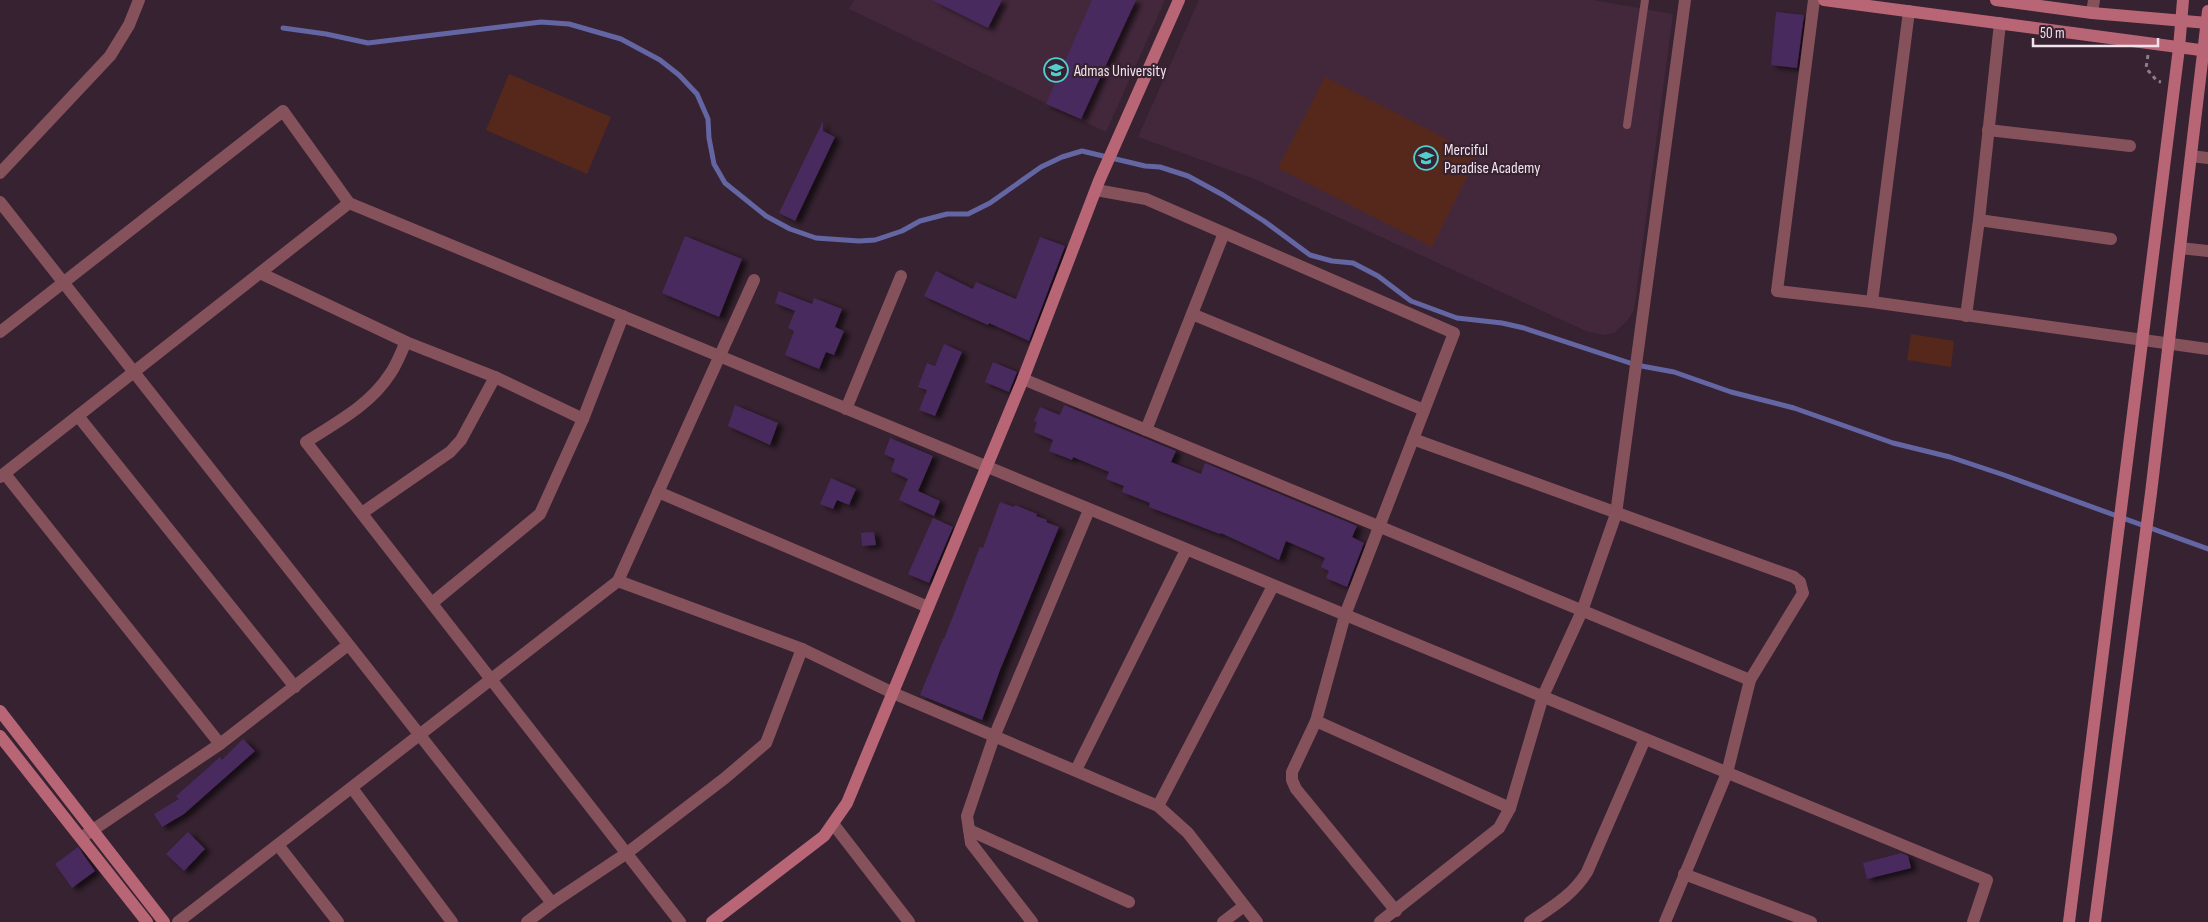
<svg xmlns="http://www.w3.org/2000/svg" width="2208" height="922" font-family="'Sofia Sans Condensed',sans-serif">
<defs>
<filter id="shadow"><feDropShadow dx="5.5" dy="3" stdDeviation="2.5" flood-color="#0009"/></filter>
</defs>
<rect width="100%" height="100%" fill="#362230"/>
<g fill="#43283b">
<path d="M854 0H1165L1106 132 849 9Z"/>
<path d="M1199 0H1593L1673 14 1634 310 1627 321 1614 333 1604 335 1588 332 1257 180 1138 137Z"/>
</g>
<g fill="#56281b">
<path d="M509 74 611 117 587 174 486 130Z"/>
<path d="M1325 77 1478 155 1432 247 1278 168Z"/>
<path d="M1911 334 1954 341 1951 367 1907 360Z"/>
</g>
<g fill="none" stroke-linecap="round" stroke-linejoin="round">
<path stroke="#6465a3" stroke-width="5" d="M283 28 326 34 368 43 541 22 569 24 621 39 660 60 679 75 697 94 708 119 709 138 714 164 725 183 766 216 790 229 816 238 859 241 875 240 902 231 920 221 947 214H968L990 203 1041 167 1062 157 1082 151 1145 166 1160 167 1188 176 1223 195 1264 221 1310 255 1332 261 1353 263 1378 276 1411 301 1457 318 1502 323 1524 328 1636 365 1674 372 1731 392 1794 408 1893 443 1950 457 2004 475 2208 549"/>
</g>
<g fill="#4a295f" filter="url(#shadow)">
<path d="M932 0H1002L988 28Z"/>
<path d="M1092 0H1136L1081 119 1046 104Z"/>
<path d="M1776 12 1804 15 1797 68 1771 65Z"/>
<path d="M823 121V131L835 137 795 221 779 213Z"/>
<path d="M685 236 742 259 719 317 662 293Z"/>
<path d="M1040 237 1065 246 1029 341 989 323 988 325 963 314 924 296 936 271 973 289 976 282 1016 299Z"/>
<path d="M779 291 812 304 814 298 842 309 835 327 844 331 834 355 826 352 819 369 785 355 794 331 788 328 795 311 775 303Z"/>
<path d="M944 344 962 352 935 416 919 410 927 390 918 387 927 363 935 366Z"/>
<path d="M993 362 1017 372 1009 392 985 382Z"/>
<path d="M735 405 778 423 770 445 728 426Z"/>
<path d="M1064 405 1176 451 1171 462 1201 474 1205 463 1357 526 1352 537 1364 543 1347 587 1326 578 1329 571 1321 567 1325 558 1286 541 1279 560 1221 533 1220 534 1149 507 1150 503 1122 492 1124 486 1106 479 1109 472 1073 457 1072 460 1049 451 1053 440 1034 432 1037 422 1034 421 1040 407 1060 415Z"/>
<path d="M890 438 933 456 918 491 940 501 934 516 899 500 908 479 891 471 895 459 884 454Z"/>
<path d="M831 478 856 489 849 505 837 500 833 509 820 504Z"/>
<path d="M1000 502 1014 507 1015 505 1037 514 1036 516 1047 520 1046 522 1059 527 1000 670 982 720 920 695 943 639H944L980 547 983 548Z"/>
<path d="M933 518 953 527 929 583 908 574Z"/>
<path d="M874 532 876 545 862 546 861 533Z"/>
<path d="M243 739 255 751 184 814 162 827 154 814 179 799 176 796 220 757 222 760Z"/>
<path d="M188 832 205 849 184 871 166 854Z"/>
<path d="M78 847 95 871 72 888 55 864Z"/>
<path d="M1901 853 1908 856 1911 868 1867 879 1863 863Z"/>
</g>
<g fill="none" stroke-linecap="round" stroke-linejoin="round">
<path stroke="#8f7e8a" stroke-width="3" stroke-dasharray="4 4" stroke-linecap="butt" d="M2148 55 2146 68 2157 81 2161 82"/>
<path stroke="#85515b" stroke-width="8" d="M1627 125 1645 0"/>
<g stroke="#85515b" stroke-width="12">
<path d="M1814 0 1777 291 1872 302 2208 349"/>
<path d="M2092 13 2094 0"/>
<path d="M1988 130 2130 146"/>
<path d="M2191 156 2208 158"/>
<path d="M0 173 110 56 129 25 139 0"/>
<path d="M1096 190 1146 199 1454 333 1345 615 1316 721 1292 772V780L1296 789 1396 911"/>
<path d="M0 202 552 903"/>
<path d="M1979 220 2111 239"/>
<path d="M2180 248 2208 251"/>
<path d="M260 273 406 342 495 377 583 419"/>
<path d="M1872 302 1909 11"/>
<path d="M1192 314 1424 410"/>
<path d="M1966 316 1979 220 2000 23"/>
<path d="M0 332 283 111 349 203 1987 880 1973 922"/>
<path d="M406 342C401 352 397 364 390 374 370 405 337 422 306 442L680 922"/>
<path d="M1023 379 1750 680"/>
<path d="M846 409 901 276"/>
<path d="M78 416 295 687"/>
<path d="M1146 430 1224 233"/>
<path d="M1413 439 1794 577 1800 582 1803 593 1750 680 1727 773 1665 922"/>
<path d="M5 474 220 744"/>
<path d="M0 477 349 203"/>
<path d="M658 492 928 607"/>
<path d="M362 513 450 452 461 440 495 377"/>
<path d="M618 581 802 649 893 693 1158 806 1188 833 1257 922"/>
<path d="M432 603 540 514 583 419 623 316"/>
<path d="M1316 721 1510 808"/>
<path d="M1076 770 1186 550"/>
<path d="M352 788 452 922"/>
<path d="M1158 806 1273 586"/>
<path d="M834 825 909 922"/>
<path d="M969 830 1129 902"/>
<path d="M81 838 220 744 348 645"/>
<path d="M278 845 338 922"/>
<path d="M1684 874 1811 922"/>
<path d="M178 922 618 581 754 280"/>
<path d="M527 922 552 903 627 853 725 778 766 743 802 649"/>
<path d="M1032 922 971 843 967 816 994 737 1089 510"/>
<path d="M1223 922 1244 906"/>
<path d="M1380 922 1499 828 1510 808 1543 696 1582 611 1616 514 1685 0"/>
<path d="M1530 922C1552 907 1573 895 1587 872L1645 739"/>
</g>
<g stroke="#b86676" stroke-width="12">
<path d="M1824 0 2208 51"/>
<path d="M1996 0 2092 13 2208 23"/>
<path d="M0 711 164 922"/>
<path d="M0 736 147 922"/>
<path d="M712 922 824 836 847 803 1023 379 1099 181 1179 0"/>
<path d="M2069 922 2179 48 2183 0"/>
<path d="M2095 922 2151 493 2208 11"/>
</g>
</g>
<defs>
<g id="university-ring" transform="scale(1.25)"><circle r="9.5" fill="#362230" stroke="#52cdce" stroke-width="1.5"/><path d="M0-5L7-2L0 1L-7-2ZM-4 1L0 2.5L4 1V4Q0 6-4 4Z" fill="#52cdce"/></g>
<g id="school-ring" transform="scale(1.25)"><circle r="9.5" fill="#362230" stroke="#52cdce" stroke-width="1.5"/><path d="M0-5L7-2L0 1L-7-2ZM-4 1L0 2.5L4 1V4Q0 6-4 4Z" fill="#52cdce"/></g>
</defs>
<g fill-rule="evenodd">
<use href="#university-ring" x="1056" y="70"/>
<use href="#school-ring" x="1426" y="158"/>
</g>
<g text-anchor="middle" stroke-width="4.5" stroke-linejoin="round" paint-order="stroke">
<g font-size="16" fill="#f1e3ec" stroke="#362230" text-anchor="start">
<text x="1074" y="76">Admas University</text>
<text x="1444" y="155">Merciful<tspan x="1444" dy="18">Paradise Academy</tspan></text>
</g>
</g>
<path d="M2033 38v8h125v-8" fill="none" stroke="#f1e3ec" stroke-width="2.5"/>
<text x="2040" y="38" font-size="15" fill="#f1e3ec" stroke="#362230" stroke-width="4" paint-order="stroke">50 m</text>
</svg>
